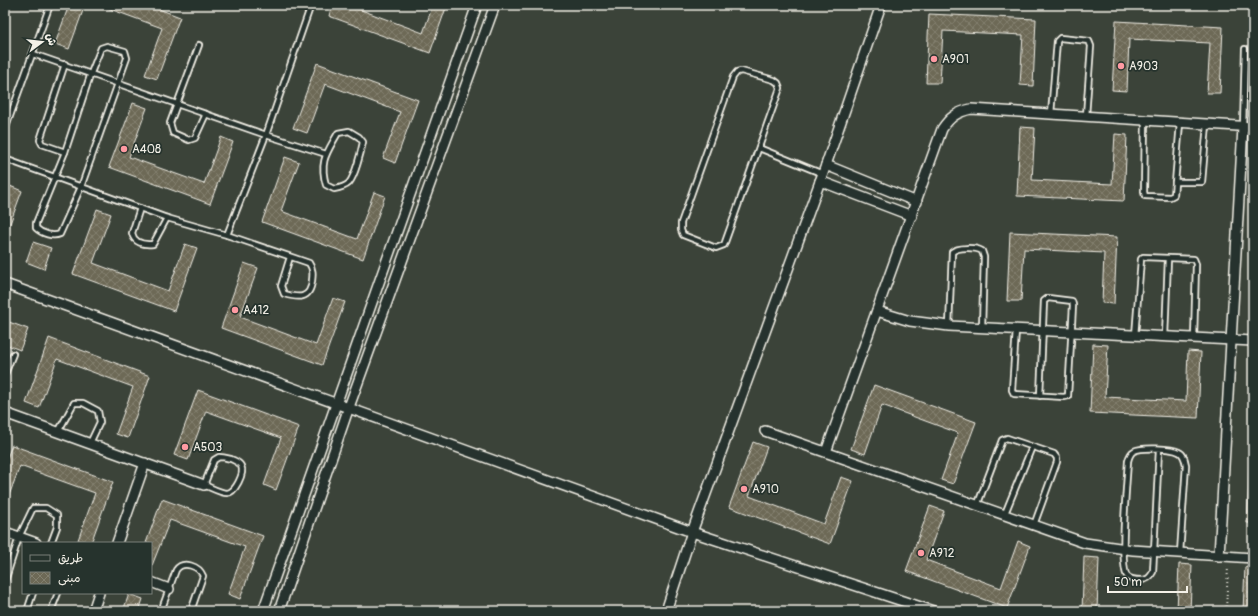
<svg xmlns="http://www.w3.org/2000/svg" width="1258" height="616" font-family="Pangolin,'Playpen Sans Arabic',sans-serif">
<defs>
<pattern id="building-cross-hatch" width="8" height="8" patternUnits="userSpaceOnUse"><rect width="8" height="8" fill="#6d6956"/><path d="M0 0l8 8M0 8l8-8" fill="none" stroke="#827f6e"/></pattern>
</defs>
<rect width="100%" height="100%" fill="#3b4339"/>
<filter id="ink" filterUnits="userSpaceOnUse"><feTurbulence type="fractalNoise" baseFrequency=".025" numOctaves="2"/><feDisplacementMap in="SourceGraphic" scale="8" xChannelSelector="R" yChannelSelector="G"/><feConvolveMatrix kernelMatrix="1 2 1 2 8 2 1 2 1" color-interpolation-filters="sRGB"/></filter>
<g filter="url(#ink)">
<g fill="url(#building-cross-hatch)" stroke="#f4f1e8">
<path d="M69 5H85L69 49 55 44Z"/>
<path d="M99 5H148L180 17 157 79 145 75 162 28Z"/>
<path d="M332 5H348L423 33 433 5H447L430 53 329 16Z"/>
<path d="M929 14 1036 19 1033 86 1020 85 1023 35 943 31 940 83H926Z"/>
<path d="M1116 21 1223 27 1220 93H1207L1210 43 1129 39 1127 91 1112 90Z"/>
<path d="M317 63 418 100 395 163 383 158 400 112 325 84 307 133 293 128Z"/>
<path d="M133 103 147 108 129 157 204 184 221 137 233 142 210 204 109 167Z"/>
<path d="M1020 127 1035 128 1032 180 1112 184 1115 134 1127 135 1124 201 1017 196Z"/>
<path d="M285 157 299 162 281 211 357 239 374 192 385 196 363 259 262 222Z"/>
<path d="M10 186 22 191 5 237V199Z"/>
<path d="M97 209 111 214 93 263 168 291 185 244 197 248 174 311 73 274Z"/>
<path d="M1010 232 1117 237 1114 304 1102 303 1104 253 1024 249 1021 301H1007Z"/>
<path d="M33 242 51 248 44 269 26 262Z"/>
<path d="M244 263 258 268 240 317 316 345 333 298 345 302 322 365 221 328Z"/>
<path d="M9 322 28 329 20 350 5 344V331Z"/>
<path d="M49 338 150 376 128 438 116 434 133 387 57 359 39 408 26 403Z"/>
<path d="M1093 344 1108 345 1105 397 1186 401 1188 351 1201 352 1198 418 1090 413Z"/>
<path d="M874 385 976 422 953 484 941 480 958 433 882 405 865 454 851 449Z"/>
<path d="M198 390 299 427 276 490 264 485 281 438 206 411 188 460 174 455Z"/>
<path d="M753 442 767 447 749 496 824 524 841 477 853 481 830 544 729 507Z"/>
<path d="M12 445 113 482 91 543 78 540 95 493 20 466 5 506V463Z"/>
<path d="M1250 454H1253V523H1247Z"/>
<path d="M162 499 263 536 240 599 228 594 245 547 170 520 151 568V543H146Z"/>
<path d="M930 506 944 511 926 560 1001 588 1018 541 1030 546 1007 608 906 571Z"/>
<path d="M1084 557 1099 558 1097 610 1119 611H1082Z"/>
<path d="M1179 564 1192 565 1190 611H1177Z"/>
<path d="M1245 567 1253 568V611H1243Z"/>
<path d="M129 594 143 599 139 611H123Z"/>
</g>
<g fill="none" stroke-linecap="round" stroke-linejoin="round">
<g stroke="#f4f1e8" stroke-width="8">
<g id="lane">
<path d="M199 45 170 123 173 133 189 140 195 138 206 114"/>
<path d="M107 46 125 51 127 58 81 187 60 234C53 237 42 234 36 228V223L65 152 91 73 101 48Z"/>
<path d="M33 54 266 135 326 154"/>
<path d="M741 71 774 80 778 83 780 88 724 245 716 248 683 235 681 230V223L733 77 737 72Z"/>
<path d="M1051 114 1057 41 1060 38 1089 41 1091 46 1086 116"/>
<path d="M1145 120 1144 192 1145 196 1170 197 1174 195 1180 123"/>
<path d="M1243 127 1245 49"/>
<path d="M5 130 50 5"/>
<path d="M349 131 359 137 363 142C361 152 355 176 349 183 345 187 340 188 334 189L326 185C319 161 327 153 338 133Z"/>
<path d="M759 148 823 174"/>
<path d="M65 152 42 144 40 140 65 64"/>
<path d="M5 159 167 218 227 235 309 263C313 269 313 273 312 281 310 300 298 298 284 294L281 286 290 257"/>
<path d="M1175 182H1202L1207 124"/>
<path d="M140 208 132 233C134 243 144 245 153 244L167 218"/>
<path d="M227 235 266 135 311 5"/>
<path d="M949 326 952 252C958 247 975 247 982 251L984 257 982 328"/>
<path d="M1016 330 1012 390 1014 394 1064 397 1068 396 1073 305 1072 301 1048 298 1044 301 1040 396"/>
<path d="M1135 336 1141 259 1143 257 1194 259 1196 264 1194 339"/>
<path d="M1165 337 1168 258"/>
<path d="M5 374 13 354"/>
<path d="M58 432 74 403H83L98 411 100 422 90 443"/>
<path d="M1159 449 1153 572C1150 578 1147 580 1141 580 1136 580 1130 580 1127 576 1119 565 1127 479 1128 461 1129 457 1130 453 1134 451 1141 447 1172 448 1179 452 1184 454 1185 460 1186 465L1180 553"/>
<path d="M219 457C224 457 227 458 231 459 235 461 239 462 241 466 245 473 235 493 227 493 220 493 210 487 204 485L214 460Z"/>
<path d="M977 506 1002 440 1007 438 1054 454 1057 458V462L1034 525"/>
<path d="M1004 516 1032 447"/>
<path d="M5 581 19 537 33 508H46L57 515V527L51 543"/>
<path d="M27 611 33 593"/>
<path d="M51 611 58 593"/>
<path d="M161 611 176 570C183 560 199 566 203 576L191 611"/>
</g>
</g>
<g stroke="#f4f1e8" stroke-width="12">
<g id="street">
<path d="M826 165 917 202"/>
<path d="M820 181 912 216"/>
<path d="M5 284 692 532 933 611"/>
<path d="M877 311 910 321 949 326 1253 341"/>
<path d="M5 413 204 485"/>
<path d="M765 431 1085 543 1133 550 1253 558"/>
<path d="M826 452 942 129C950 117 957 112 971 109L1253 127"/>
<path d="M5 532 36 543"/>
<path d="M117 543 145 463"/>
<path d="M1219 556 1243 127"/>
<path d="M151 582 169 589"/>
<path d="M93 611 99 593"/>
<path d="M263 611 477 5"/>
<path d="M279 611 349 407 495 5"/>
<path d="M666 611 692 532 826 165 881 5"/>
</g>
</g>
<path stroke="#f4f1e8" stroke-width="2" stroke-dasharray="1 3" stroke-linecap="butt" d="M1226 611 1228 566"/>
<use href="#lane" stroke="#26332d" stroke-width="4.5"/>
<use href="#street" stroke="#26332d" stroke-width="9"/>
</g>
</g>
<g fill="#ff9aa2" stroke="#26332d" stroke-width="1.5">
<circle cx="934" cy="59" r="4"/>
<circle cx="1121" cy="66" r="4"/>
<circle cx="124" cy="149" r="4"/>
<circle cx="235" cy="310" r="4"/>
<circle cx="185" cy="447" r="4"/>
<circle cx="744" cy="489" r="4"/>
<circle cx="921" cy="553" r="4"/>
</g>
<g text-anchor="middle" stroke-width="3.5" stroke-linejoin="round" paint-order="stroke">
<g font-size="12" fill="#f4f1e8" stroke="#26332d" text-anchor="start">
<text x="942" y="63">A901</text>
<text x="1129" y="70">A903</text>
<text x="132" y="153">A408</text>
<text x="243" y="314">A412</text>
<text x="193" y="451">A503</text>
<text x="752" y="493">A910</text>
<text x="929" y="557">A912</text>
</g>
</g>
<rect width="1258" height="616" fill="none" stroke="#26332d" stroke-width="20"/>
<rect x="10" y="10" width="1238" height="596" fill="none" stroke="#f4f1e8" stroke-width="1.5" filter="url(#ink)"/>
<rect x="22" y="542" width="130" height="52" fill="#26332d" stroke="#787f78"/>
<rect x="30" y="555" width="20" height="6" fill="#26332d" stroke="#787f78"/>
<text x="58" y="562" font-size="12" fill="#f4f1e8">طريق</text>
<rect x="30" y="572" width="20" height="12" fill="url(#building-cross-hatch)" stroke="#787f78"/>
<text x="58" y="582" font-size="12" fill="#f4f1e8">مبنى</text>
<g transform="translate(42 42) rotate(75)" stroke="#26332d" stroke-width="3" paint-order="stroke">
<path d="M0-3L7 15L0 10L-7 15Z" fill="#f4f1e8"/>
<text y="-6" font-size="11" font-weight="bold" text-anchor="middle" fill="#f4f1e8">ش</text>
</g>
<path d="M1108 586v6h79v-6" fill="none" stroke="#f4f1e8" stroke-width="2"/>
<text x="1114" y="586" font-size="12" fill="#f4f1e8" stroke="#26332d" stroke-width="3" paint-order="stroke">50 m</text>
</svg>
